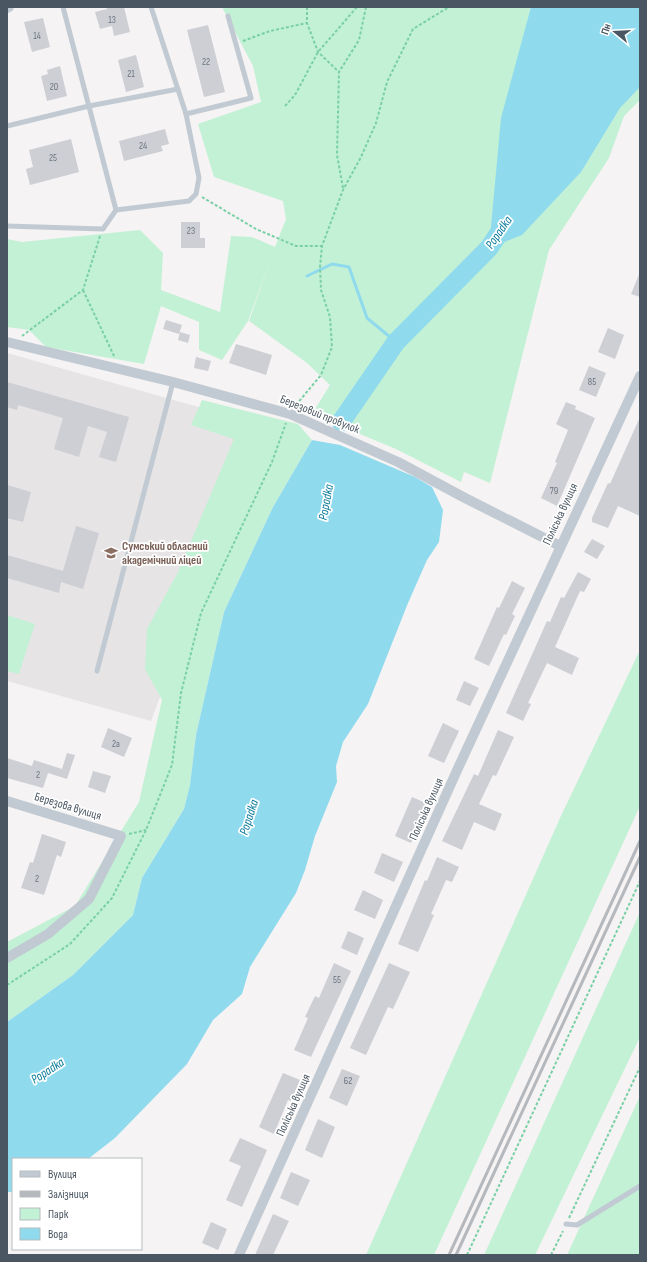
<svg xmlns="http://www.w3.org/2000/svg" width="647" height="1262" font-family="'Sofia Sans Condensed',sans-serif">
<rect width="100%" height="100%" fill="#f5f3f3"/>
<path fill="#e6e4e5" d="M7 353 262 425 151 721 7 681Z"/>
<g fill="#c3f1d5">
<path d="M222 7H640V100L624 116 609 158 549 250 490 483 464 472 461 482 396 449 312 414 330 385 307 363 249 321 270 261 248 321 222 360 199 350V322L161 306 144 364 46 347 29 330 7 327V239L22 242 140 230 163 253 161 290 220 312 231 236 252 237 275 247 286 219 283 201 214 177 198 124 261 102 253 66Z"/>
<path d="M202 400 298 424 312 440 273 507 224 612 196 735 190 785 184 809 142 878 133 915 73 975 7 1022V942L75 906 139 802 162 700 145 669 147 629 178 572 234 439 191 425Z"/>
<path d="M7 615 35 624 19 674 7 671Z"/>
<path d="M640 650V806L434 1255H366L560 818Z"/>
<path d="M640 912V1037L535 1255H484Z"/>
<path d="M640 1096V1255H567Z"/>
</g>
<g fill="#90daee">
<path d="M531 7H640V87L620 108 581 172 522 235 489 248 501 118Z"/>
<path d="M312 440 340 445 415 477 432 487 443 510 439 542 427 560 408 603 368 704 343 742 336 766 337 782 315 836 305 870 296 893 250 967 242 994 213 1020 187 1064 115 1138 88 1159H13V1192H7V1022L73 975 133 915 142 878 184 809 190 785 196 735 224 612 273 507Z"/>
</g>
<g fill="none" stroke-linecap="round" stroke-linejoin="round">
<path stroke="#90daee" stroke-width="3" d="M307 276 332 264 349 267 367 318 396 342"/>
<path stroke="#90daee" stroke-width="19" d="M341 422 396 342 489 248 503 227"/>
</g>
<g fill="#cdcfd5">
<path d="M107 7H124L130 32 114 36 112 26 100 29 95 12 107 9Z"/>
<path d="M43 18 50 47 32 52 24 22Z"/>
<path d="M208 25 225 92 204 97 187 30Z"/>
<path d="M136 55 144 87 126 92 118 60Z"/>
<path d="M60 66 67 96 47 101 41 76 48 74 47 70Z"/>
<path d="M165 129 169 144 161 146 163 151 124 161 119 141Z"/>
<path d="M71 139 79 172 30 185 26 169 33 167 29 150Z"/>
<path d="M181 222H200V238H205V248H181Z"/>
<path d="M640 272V297L631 294Z"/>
<path d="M166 320 182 325 179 334 163 329Z"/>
<path d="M608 328 624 335 615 359 598 352Z"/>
<path d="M180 332 190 335 188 343 178 340Z"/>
<path d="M236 344 272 355 266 375 229 363Z"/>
<path d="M196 357 211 361 208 371 194 368Z"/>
<path d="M589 366 606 373 596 397 579 390Z"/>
<path d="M7 382 129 417 116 462 99 457 107 432 88 426 79 457 54 449 63 418 18 405 17 410 7 407Z"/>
<path d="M566 402 576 406 575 409 595 418 557 506 541 498 557 463 555 462 568 430 556 424Z"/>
<path d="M640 417V516L618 506 608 528 592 522V518L608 483 610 484Z"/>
<path d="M7 485 31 492 23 522 7 518Z"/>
<path d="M76 526 99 533 83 589 61 582 59 593 7 578V555L63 571Z"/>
<path d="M592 539 605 546 597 559 584 552Z"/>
<path d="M578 572 591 579 584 592 580 591 555 647 579 658 572 675 547 663 528 703 531 704 523 721 506 713 547 621 550 622 561 597 564 598Z"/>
<path d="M512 581 525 588 512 614 515 616 506 635 504 634 489 666 474 659 497 607 499 608Z"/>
<path d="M464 681 479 688 470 706 456 700Z"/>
<path d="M443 723 459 731 444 763 428 756Z"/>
<path d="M108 728 132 738 124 757 101 747Z"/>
<path d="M498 730 514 737 496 776 493 775 479 804 502 814 495 831 474 822 462 850 442 841 474 774 478 776Z"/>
<path d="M67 753 75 755 67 779 48 773 43 788 7 778V758L32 766 34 760 62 769Z"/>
<path d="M93 771 111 776 105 793 88 787Z"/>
<path d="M412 797 428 804 411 843 395 836Z"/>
<path d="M42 834 66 842 61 857 57 855 44 895 21 888 30 862 33 863Z"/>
<path d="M382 853 403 862 394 882 374 873Z"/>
<path d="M437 857 459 867 452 882 446 880 431 914 434 915 418 952 398 944 425 880 427 881Z"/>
<path d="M363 890 383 900 375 919 354 910Z"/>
<path d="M348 931 364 938 357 955 341 948Z"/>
<path d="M334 963 351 971 311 1057 294 1050 308 1018 305 1017 315 996 319 998Z"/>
<path d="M389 963 410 972 393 1009 388 1007 366 1055 350 1048Z"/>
<path d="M342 1069 360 1076 347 1106 329 1098Z"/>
<path d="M283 1073 300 1080 291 1101 288 1100 274 1134 259 1127Z"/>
<path d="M318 1119 335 1127 322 1158 305 1150Z"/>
<path d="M240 1138 267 1150 242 1207 226 1200 241 1166 229 1161Z"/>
<path d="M291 1172 310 1180 298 1206 280 1198Z"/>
<path d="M273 1214 289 1221 273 1255H255Z"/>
<path d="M211 1222 227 1229 218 1250 202 1243Z"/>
</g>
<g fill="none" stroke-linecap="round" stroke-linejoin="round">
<g stroke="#7ad0a6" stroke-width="2" stroke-dasharray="3 2" stroke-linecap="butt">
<path d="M307 7V23L318 52 339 72"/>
<path d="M243 41 270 31 307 23"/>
<path d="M285 106 295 95 318 52 357 7"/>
<path d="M343 188 337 155 339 72 359 40 366 7"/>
<path d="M202 197 256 229 296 246H322"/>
<path d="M83 290 115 358"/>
<path d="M22 336 83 290 100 236"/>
<path d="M296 405 321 375 332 347 330 317 321 290 320 267 322 246 343 190 361 157 376 123 387 82 413 29 449 7"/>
<path d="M129 834 146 830"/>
<path d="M7 985 70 944 112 898 146 830 172 765 181 693 201 613 272 462 286 423"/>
<path d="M569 1218 640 1067"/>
<path d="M467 1255 640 881"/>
<path d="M551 1255 563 1231"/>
</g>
<g stroke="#c1cad2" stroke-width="5">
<path d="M186 114 251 98 228 16"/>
<path d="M7 126 89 106 178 89"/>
<path d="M116 210 189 201 196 194 199 178 186 114 151 7"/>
<path d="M7 226 103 229 116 210 63 7"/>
<path d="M97 671 173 382"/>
<path d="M566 1224 577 1225 640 1186"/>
</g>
<g stroke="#c1cad2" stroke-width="10">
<path d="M7 8 9 7"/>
<path d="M7 342 173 382 290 414 398 462 465 498 560 546"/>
<path d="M7 801 121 836 89 899 48 934 7 958"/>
<path d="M239 1255 459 766 640 376"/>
</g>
<g stroke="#b5b8bd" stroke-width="3">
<path d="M449 1255 640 841"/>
<path d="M456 1255 640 857"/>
</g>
</g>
<defs>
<g id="school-bare" transform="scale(1.08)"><path d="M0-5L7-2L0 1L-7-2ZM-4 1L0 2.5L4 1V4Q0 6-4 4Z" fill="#8d6e63" stroke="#fff" stroke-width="2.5" paint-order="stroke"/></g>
</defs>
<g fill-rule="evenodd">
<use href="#school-bare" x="111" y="553"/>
</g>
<g text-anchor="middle" stroke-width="3.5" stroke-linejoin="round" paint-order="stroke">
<g font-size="10" fill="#6b747e">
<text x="112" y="23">13</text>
<text x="37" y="39">14</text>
<text x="206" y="65">22</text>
<text x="131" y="77">21</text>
<text x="54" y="90">20</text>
<text x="143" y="149">24</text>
<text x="53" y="161">25</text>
<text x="191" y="234">23</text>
<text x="592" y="385">85</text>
<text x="554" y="494">79</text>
<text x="116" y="747">2а</text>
<text x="38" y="778">2</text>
<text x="37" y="882">2</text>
<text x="337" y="983">55</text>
<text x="348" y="1084">62</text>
</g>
<g font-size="12" fill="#4a5661" stroke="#fff">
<text transform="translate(320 414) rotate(22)" y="4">Березовий провулок</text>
<text transform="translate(560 514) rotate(-65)" y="4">Поліська вулиця</text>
<text transform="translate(68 806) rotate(17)" y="4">Березова вулиця</text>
<text transform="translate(426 809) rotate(-66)" y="4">Поліська вулиця</text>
<text transform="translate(293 1105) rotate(-66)" y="4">Поліська вулиця</text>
</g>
<g font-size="12" font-weight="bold" fill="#785e54" stroke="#fff" text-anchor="start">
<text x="122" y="550">Сумський обласний<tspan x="122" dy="14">академічний ліцей</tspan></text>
</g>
<g font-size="13" font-style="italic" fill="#0c7c9b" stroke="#fff">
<text transform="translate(498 232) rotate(-55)" y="5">Popadka</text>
<text transform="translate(325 502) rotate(-80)" y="5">Popadka</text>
<text transform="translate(248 817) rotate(-72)" y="5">Popadka</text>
<text transform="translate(47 1070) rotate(-33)" y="5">Popadka</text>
</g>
</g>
<rect width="647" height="1262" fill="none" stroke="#4a5661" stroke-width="16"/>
<rect x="12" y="1158" width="130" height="92" fill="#ffffff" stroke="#b7bbc0"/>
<rect x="20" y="1171" width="20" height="6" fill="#c1cad2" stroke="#b7bbc0"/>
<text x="48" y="1178" font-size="12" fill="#4a5661">Вулиця</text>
<rect x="20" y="1191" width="20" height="6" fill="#b5b8bd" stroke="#b7bbc0"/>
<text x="48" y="1198" font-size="12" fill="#4a5661">Залізниця</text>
<rect x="20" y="1208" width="20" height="12" fill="#c3f1d5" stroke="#b7bbc0"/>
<text x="48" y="1218" font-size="12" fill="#4a5661">Парк</text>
<rect x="20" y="1228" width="20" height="12" fill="#90daee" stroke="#b7bbc0"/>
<text x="48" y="1238" font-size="12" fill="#4a5661">Вода</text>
<g transform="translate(615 32) rotate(288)" stroke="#ffffff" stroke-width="3" paint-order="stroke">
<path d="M0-3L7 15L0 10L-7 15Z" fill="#4a5661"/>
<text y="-6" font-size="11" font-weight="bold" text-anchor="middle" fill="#4a5661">Пн</text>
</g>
</svg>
